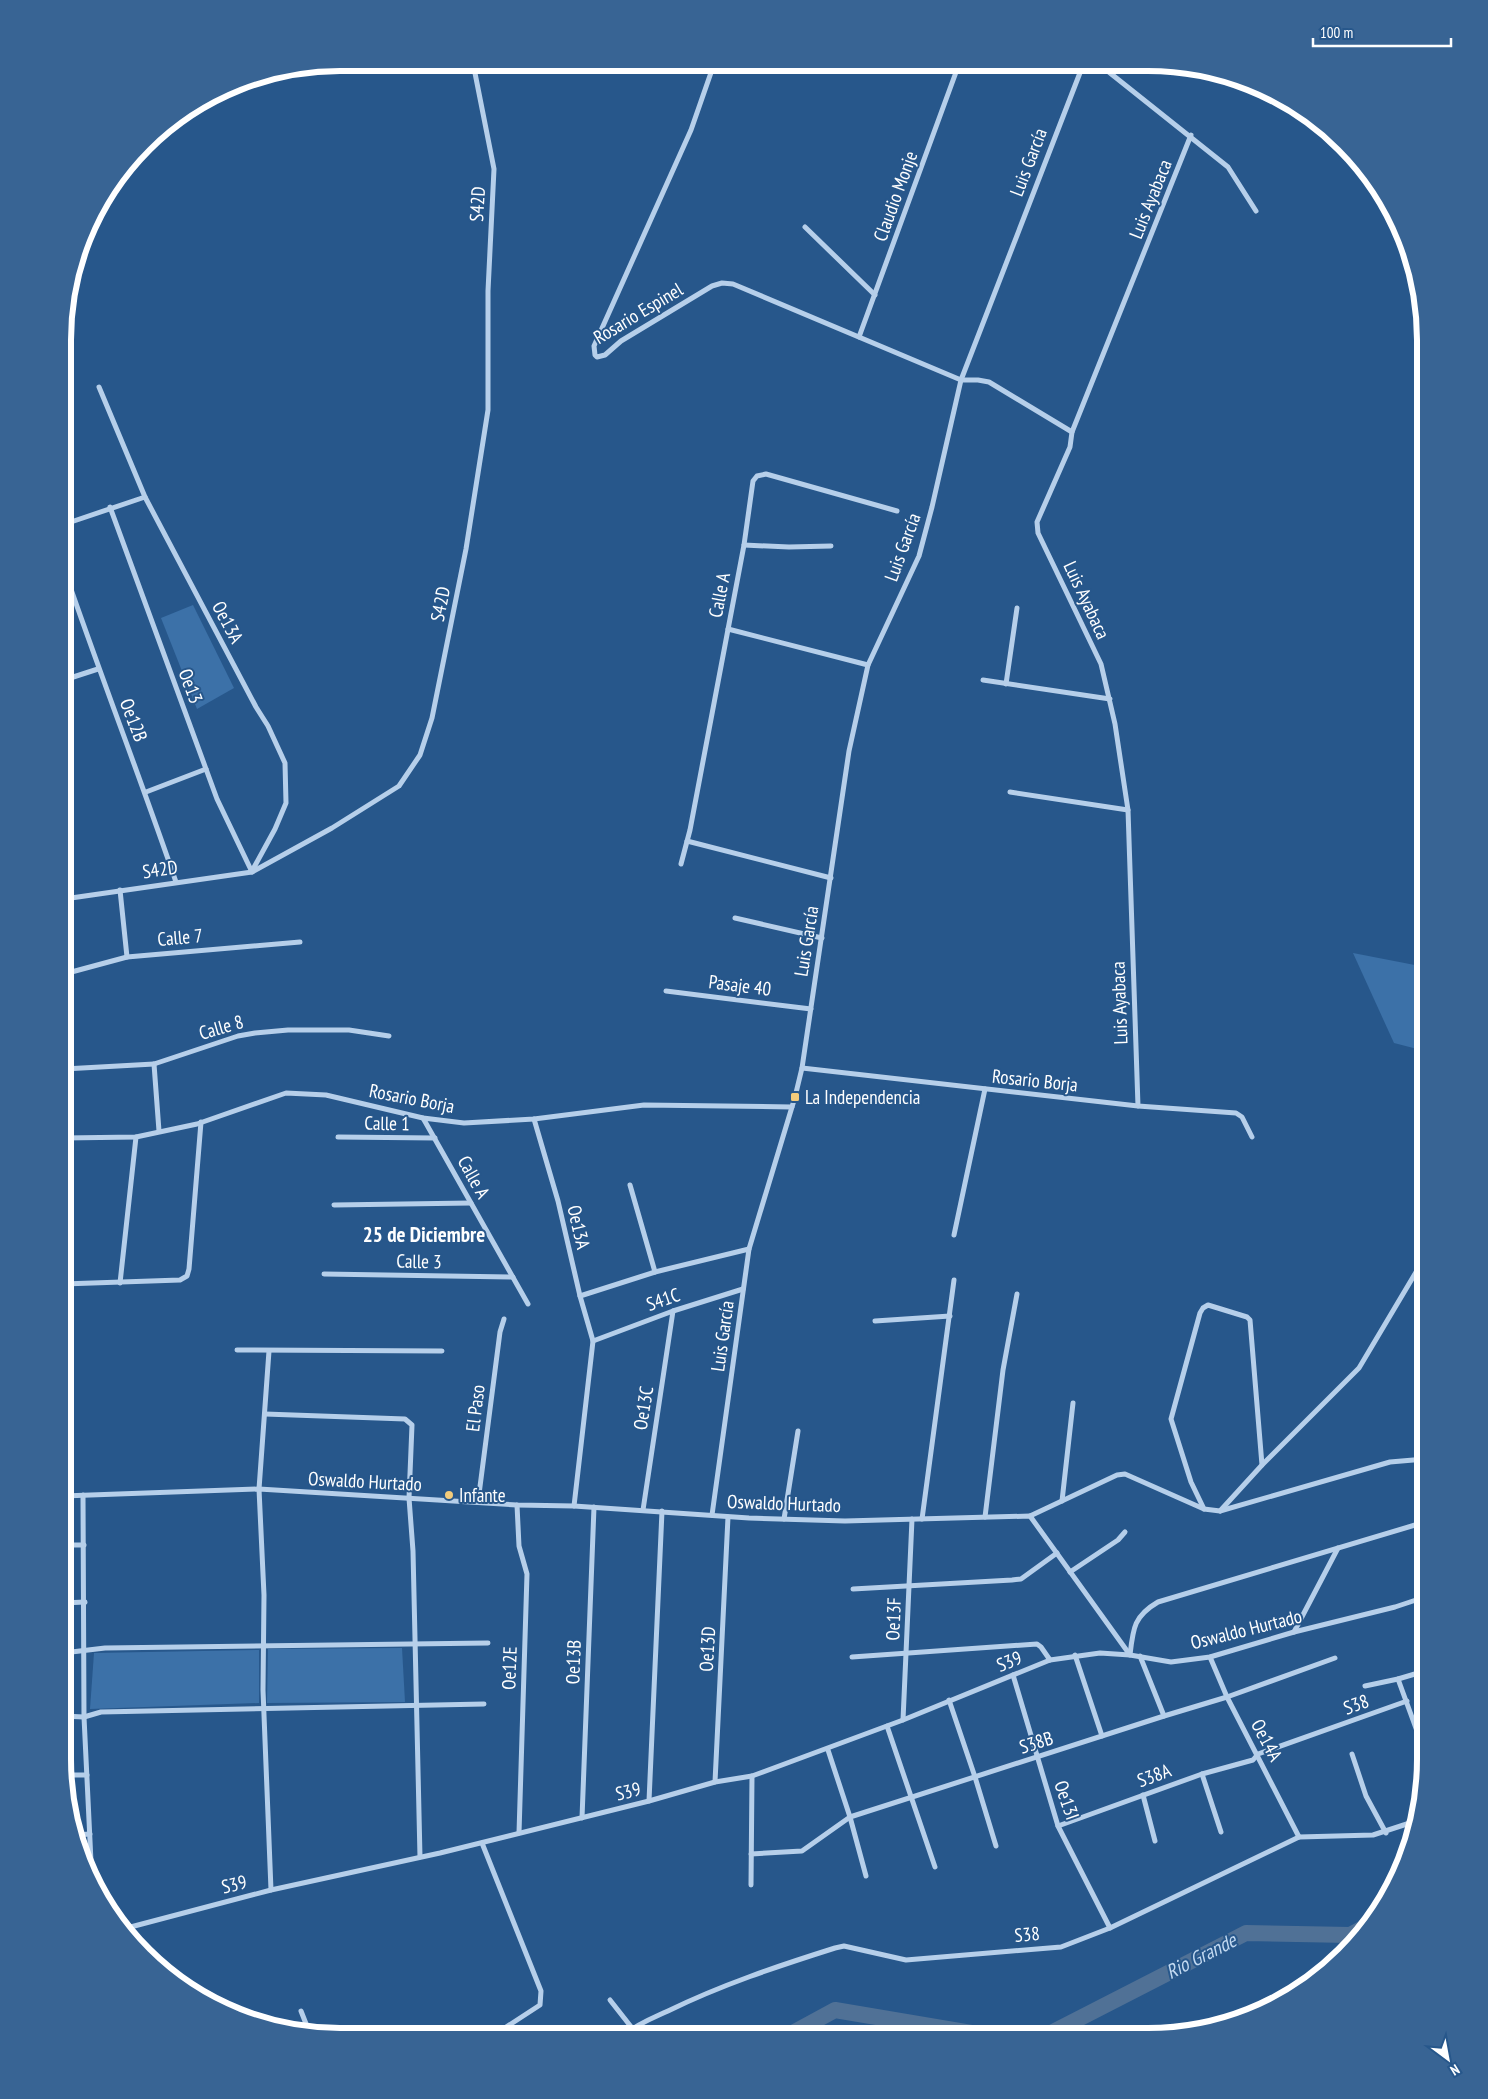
<svg xmlns="http://www.w3.org/2000/svg" width="1488" height="2099" font-family="'PT Sans Narrow',sans-serif">
<rect width="100%" height="100%" fill="#27578b"/>
<g fill="#3c71a8">
<path d="M193 605 234 688 197 709 161 618Z"/>
<path d="M1353 953 1425 967V1051L1394 1043Z"/>
<path d="M402 1648 405 1702 267 1703 268 1649Z"/>
<path d="M259 1650V1703L90 1709 94 1653Z"/>
</g>
<g fill="none" stroke-linecap="round" stroke-linejoin="round">
<path stroke="#aacaea" stroke-width="2.5" d="M1350 1935 1357 1938"/>
<g stroke="#507196" stroke-width="16">
<path d="M789 2035 835 2010 989 2036"/>
<path d="M1045 2036 1246 1933 1350 1935 1367 1926"/>
</g>
<g stroke="#b6cfea" stroke-width="5">
<path d="M714 64 691 130 594 346 595 355 597 357 605 355 621 341 712 286 722 283 733 284 961 380 1083 65"/>
<path d="M1100 65 1228 167 1256 211"/>
<path d="M805 227 875 295"/>
<path d="M859 337 959 64"/>
<path d="M99 387 145 497 256 707 268 726 285 763 286 803 275 829 252 871"/>
<path d="M110 507 206 769 217 799 252 872"/>
<path d="M65 524 145 497"/>
<path d="M744 545 789 547 831 546"/>
<path d="M64 569C100 674 140 777 176 882"/>
<path d="M728 629 868 665"/>
<path d="M64 680 98 669"/>
<path d="M983 680 1110 699"/>
<path d="M1006 684 1017 608"/>
<path d="M146 792 206 769"/>
<path d="M1010 792 1128 810"/>
<path d="M687 841 831 878"/>
<path d="M681 864 690 830 744 545 753 481 757 476 766 474 897 511"/>
<path d="M120 890 127 957"/>
<path d="M64 899 252 872 332 828 399 786 420 755 432 718 466 549 488 410V291L494 169 473 63"/>
<path d="M735 918 822 938"/>
<path d="M64 974 127 957 300 942"/>
<path d="M666 991 811 1009"/>
<path d="M154 1064 159 1131"/>
<path d="M802 1068 1138 1106 1236 1113 1242 1117 1252 1137"/>
<path d="M64 1069 154 1064 238 1036 255 1033 288 1030H349L389 1036"/>
<path d="M1138 1106 1128 810 1115 724 1101 664 1038 533 1037 522 1070 447 1072 432 1191 135"/>
<path d="M423 1118 528 1304"/>
<path d="M534 1119 558 1201 580 1296 593 1341 574 1506"/>
<path d="M338 1137 435 1138"/>
<path d="M64 1138 136 1137 197 1124 286 1093 326 1095 423 1118 464 1123 534 1119 644 1105 792 1107"/>
<path d="M63 1166 66 1138"/>
<path d="M630 1185 655 1272"/>
<path d="M334 1205 471 1203"/>
<path d="M954 1235 985 1089"/>
<path d="M324 1274 513 1277"/>
<path d="M120 1283 136 1137"/>
<path d="M63 1284 180 1280 187 1276 189 1269 201 1122"/>
<path d="M580 1296 655 1272 749 1249"/>
<path d="M875 1321 950 1316"/>
<path d="M593 1341 673 1311 743 1289"/>
<path d="M237 1350 442 1351"/>
<path d="M269 1351 259 1489 264 1595 263 1690 271 1890"/>
<path d="M265 1414 405 1419 412 1425 409 1498 413 1551 420 1857"/>
<path d="M1262 1465 1359 1368 1425 1257"/>
<path d="M83 1495 84 1717 92 1882"/>
<path d="M63 1496 259 1489 517 1505 574 1506 749 1518 845 1521 1030 1516 1130 1655 1171 1662 1210 1657 1294 1632 1395 1607 1425 1597"/>
<path d="M1062 1501 1073 1403"/>
<path d="M478 1502 500 1332 504 1319"/>
<path d="M517 1505 519 1546 527 1574 519 1833"/>
<path d="M1204 1509 1191 1482 1171 1419 1200 1313 1203 1308 1208 1305 1247 1317 1250 1320 1262 1465 1220 1511"/>
<path d="M643 1510 673 1311"/>
<path d="M712 1515 749 1249 795 1097 802 1068 849 751 868 665 919 556 932 507 961 380H978L989 382 1072 432"/>
<path d="M1030 1516 1117 1475 1125 1474 1204 1509 1220 1511 1390 1462 1425 1459"/>
<path d="M985 1517 1003 1370 1017 1294"/>
<path d="M784 1519 798 1431"/>
<path d="M922 1519 954 1280"/>
<path d="M63 1545H84"/>
<path d="M1070 1572 1118 1540 1125 1532"/>
<path d="M853 1589 1012 1580 1021 1579 1057 1553"/>
<path d="M63 1603 85 1602"/>
<path d="M1294 1632 1338 1548"/>
<path d="M63 1653 105 1648 488 1643"/>
<path d="M1075 1655 1102 1736"/>
<path d="M1140 1656 1164 1716"/>
<path d="M852 1657 1037 1644 1041 1647 1050 1660"/>
<path d="M1210 1657 1227 1697 1299 1837"/>
<path d="M1013 1675 1058 1826 1110 1928"/>
<path d="M1365 1686 1398 1679"/>
<path d="M949 1700 975 1777 996 1846"/>
<path d="M63 1716 84 1717 101 1712 484 1704"/>
<path d="M903 1720 912 1519"/>
<path d="M887 1726 935 1867"/>
<path d="M828 1750 850 1817 866 1876"/>
<path d="M1425 1753 1398 1679 1425 1671"/>
<path d="M1352 1754 1366 1796 1386 1833"/>
<path d="M1202 1774 1221 1832"/>
<path d="M64 1775H87"/>
<path d="M715 1782 728 1517"/>
<path d="M1143 1795 1155 1841"/>
<path d="M649 1801 662 1511"/>
<path d="M582 1818 594 1507"/>
<path d="M1058 1826 1202 1774 1253 1760 1258 1754 1407 1701"/>
<path d="M75 1835 90 1834"/>
<path d="M482 1843 541 1991 540 2005 494 2035"/>
<path d="M751 1854 802 1851 850 1817 1164 1716 1227 1697 1335 1658"/>
<path d="M751 1885 752 1776"/>
<path d="M123 1929 271 1890 440 1853 649 1801 715 1782 752 1776 903 1720 1050 1660 1100 1653 1130 1655C1133 1628 1134 1616 1158 1602L1425 1522"/>
<path d="M610 2000 632 2028"/>
<path d="M301 2011 310 2034"/>
<path d="M624 2035C637 2024 653 2018 668 2011 721 1985 778 1966 835 1948L844 1946 906 1960 1061 1947 1110 1928 1299 1837 1373 1835 1416 1821"/>
</g>
</g>
<g fill="#f2cb7b" stroke="#27578b" stroke-width="2">
<rect x="790" y="1092" width="10" height="10" rx="2.5"/>
<circle cx="449" cy="1495" r="5"/>
</g>
<g text-anchor="middle" stroke-width="4" stroke-linejoin="round" paint-order="stroke">
<g font-size="19" fill="#fff" stroke="#27578b">
<text transform="translate(1028 162) rotate(-69)" y="7">Luis García</text>
<text transform="translate(895 196) rotate(-70)" y="7">Claudio Monje</text>
<text transform="translate(1150 199) rotate(-68)" y="7">Luis Ayabaca</text>
<text transform="translate(477 204) rotate(-87)" y="7">S42D</text>
<text transform="translate(638 313) rotate(-31)" y="7">Rosario Espinel</text>
<text transform="translate(902 547) rotate(-70)" y="7">Luis García</text>
<text transform="translate(719 595) rotate(-79)" y="7">Calle A</text>
<text transform="translate(1087 600) rotate(65)" y="7">Luis Ayabaca</text>
<text transform="translate(440 604) rotate(-79)" y="7">S42D</text>
<text transform="translate(228 622) rotate(62)" y="7">Oe13A</text>
<text transform="translate(191 686) rotate(69)" y="7">Oe13</text>
<text transform="translate(134 720) rotate(69)" y="7">Oe12B</text>
<text transform="translate(160 869) rotate(-8)" y="7">S42D</text>
<text transform="translate(180 937) rotate(-5)" y="7">Calle 7</text>
<text transform="translate(806 941) rotate(-81)" y="7">Luis García</text>
<text transform="translate(740 985) rotate(7)" y="7">Pasaje 40</text>
<text transform="translate(1119 1003) rotate(-92)" y="7">Luis Ayabaca</text>
<text transform="translate(221 1027) rotate(-16)" y="7">Calle 8</text>
<text transform="translate(1035 1080) rotate(6)" y="7">Rosario Borja</text>
<text transform="translate(412 1098) rotate(11)" y="7">Rosario Borja</text>
<text transform="translate(387 1123) rotate(1)" y="7">Calle 1</text>
<text transform="translate(474 1177) rotate(61)" y="7">Calle A</text>
<text transform="translate(579 1227) rotate(77)" y="7">Oe13A</text>
<text transform="translate(419 1261) rotate(1)" y="7">Calle 3</text>
<text transform="translate(663 1299) rotate(-19)" y="7">S41C</text>
<text transform="translate(722 1336) rotate(-82)" y="7">Luis García</text>
<text transform="translate(475 1408) rotate(-83)" y="7">El Paso</text>
<text transform="translate(643 1408) rotate(-81)" y="7">Oe13C</text>
<text transform="translate(365 1481) rotate(3)" y="7">Oswaldo Hurtado</text>
<text transform="translate(784 1503) rotate(2)" y="7">Oswaldo Hurtado</text>
<text transform="translate(893 1619) rotate(-88)" y="7">Oe13F</text>
<text transform="translate(1246 1629) rotate(-14)" y="7">Oswaldo Hurtado</text>
<text transform="translate(707 1649) rotate(-87)" y="7">Oe13D</text>
<text transform="translate(1009 1661) rotate(-22)" y="7">S39</text>
<text transform="translate(573 1662) rotate(-88)" y="7">Oe13B</text>
<text transform="translate(509 1668) rotate(-88)" y="7">Oe12E</text>
<text transform="translate(1356 1704) rotate(-20)" y="7">S38</text>
<text transform="translate(1267 1740) rotate(62)" y="7">Oe14A</text>
<text transform="translate(1036 1742) rotate(-18)" y="7">S38B</text>
<text transform="translate(1154 1775) rotate(-20)" y="7">S38A</text>
<text transform="translate(628 1791) rotate(-14)" y="7">S39</text>
<text transform="translate(1067 1800) rotate(71)" y="7">Oe13I</text>
<text transform="translate(234 1884) rotate(-14)" y="7">S39</text>
<text transform="translate(1027 1934) rotate(-5)" y="7">S38</text>
</g>
<g font-size="19" fill="#fff" stroke="#27578b" text-anchor="start">
<text x="805" y="1104">La Independencia</text>
<text x="459" y="1502">Infante</text>
</g>
<g font-size="20" font-style="italic" fill="#c2d9f1" stroke="#27578b">
<text transform="translate(1201 1956) rotate(-27)" y="7">Rio Grande</text>
</g>
<g font-size="21" font-weight="bold" fill="#fff" stroke="#27578b">
<text x="424" y="1242">25 de Diciembre</text>
</g>
</g>
<path d="M0 0H1488V2099H0ZM340 71H1148A269 269 0 0 1 1417 340V1759A269 269 0 0 1 1148 2028H340A269 269 0 0 1 71 1759V340A269 269 0 0 1 340 71Z" fill="#386494" fill-rule="evenodd"/>
<path fill="none" stroke="#fff" stroke-width="6" d="M340 71H1148A269 269 0 0 1 1417 340V1759A269 269 0 0 1 1148 2028H340A269 269 0 0 1 71 1759V340A269 269 0 0 1 340 71Z"/>
<g transform="translate(1448 2059) rotate(148)" stroke="#27578b" stroke-width="4" paint-order="stroke">
<path d="M0-4L9 19L0 12L-9 19Z" fill="#ffffff"/>
<text y="-8" font-size="14" font-weight="bold" text-anchor="middle" fill="#ffffff">N</text>
</g>
<path d="M1313 38v8h138v-8" fill="none" stroke="#ffffff" stroke-width="2.5"/>
<text x="1320" y="38" font-size="15" fill="#ffffff" stroke="#27578b" stroke-width="4" paint-order="stroke">100 m</text>
</svg>
